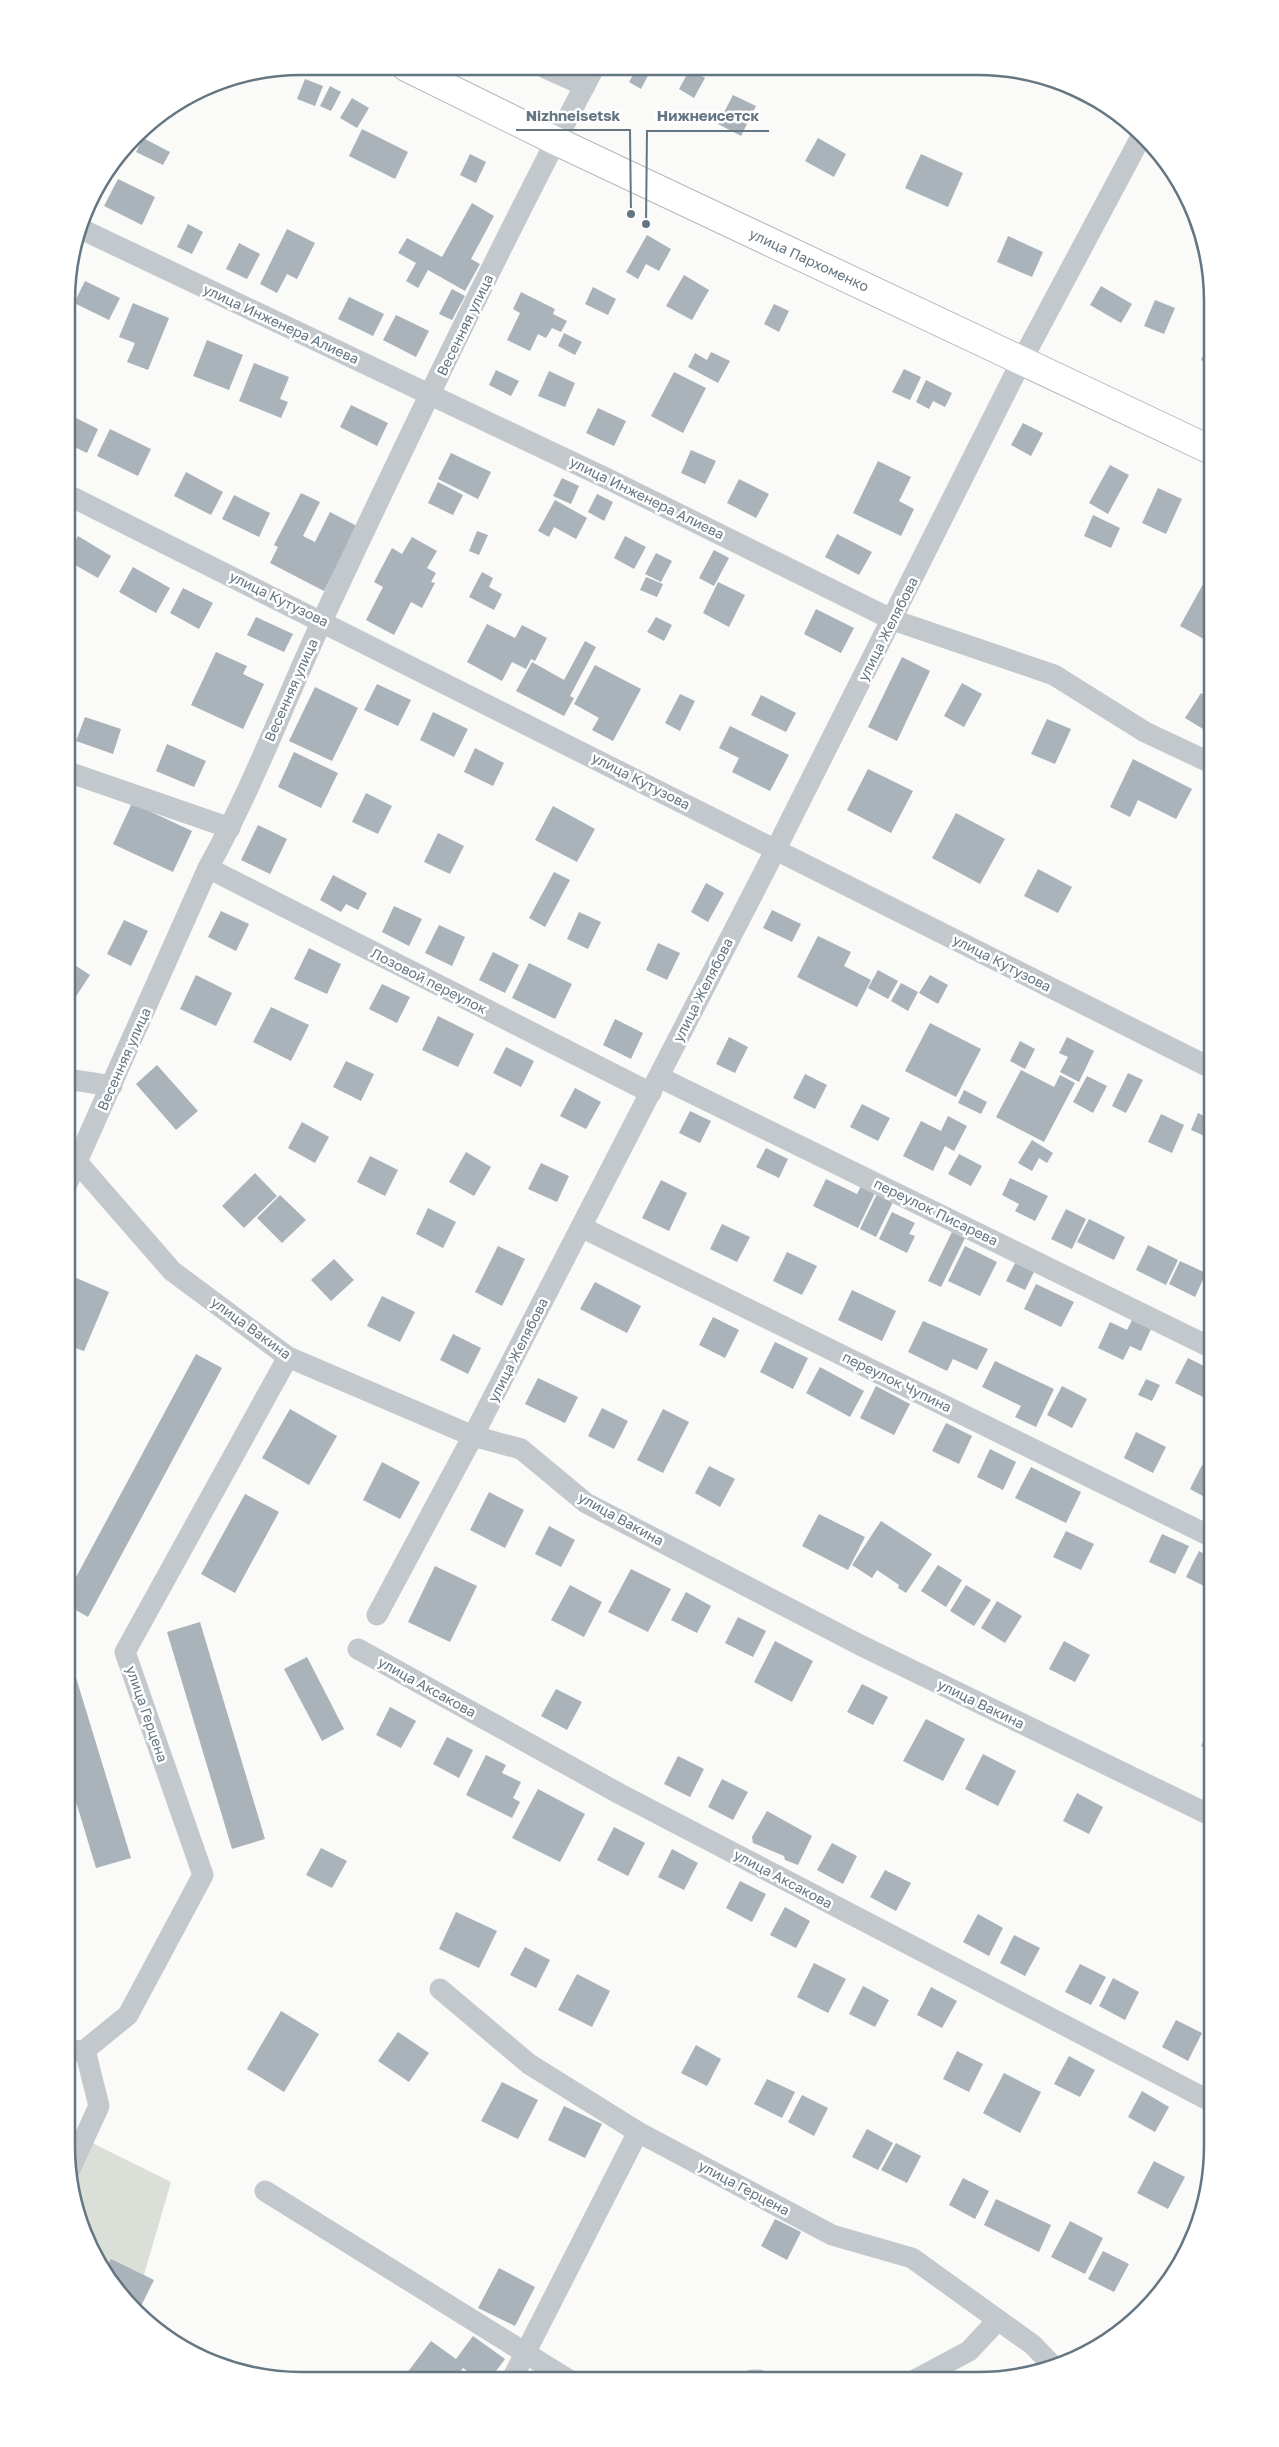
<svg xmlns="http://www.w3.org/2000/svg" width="1279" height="2447" font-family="'Golos Text',sans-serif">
<rect width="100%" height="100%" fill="#fafaf8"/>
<path fill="#dadfd7" d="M66 2130 171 2182 134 2309C125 2298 114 2288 106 2277 78 2237 66 2177 66 2130Z"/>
<g fill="#aab3b9">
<path d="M637 68H652L641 89 629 82Z"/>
<path d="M690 69 705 78 694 98 679 89Z"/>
<path d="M305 79 323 86 315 106 297 99Z"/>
<path d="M1056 82 1082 90 1109 108 1106 114 1053 88Z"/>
<path d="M330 86 341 92 331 111 320 106Z"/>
<path d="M733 95 756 106 741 136 718 124Z"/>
<path d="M352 98 369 108 357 128 340 118Z"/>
<path d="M362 129 408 152 395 179 349 156Z"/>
<path d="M143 138 170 152 163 165 136 152Z"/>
<path d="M818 138 846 154 834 177 805 161Z"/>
<path d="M470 154 486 162 476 183 460 175Z"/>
<path d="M921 154 963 173 948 207 905 188Z"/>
<path d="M118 179 155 197 142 225 104 206Z"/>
<path d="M472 203 494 216 471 259 480 264 465 291 428 270 418 288 406 281 416 263 398 253 407 238 442 257Z"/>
<path d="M188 224 203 232 192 254 177 247Z"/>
<path d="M287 229 315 243 297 279 287 274 277 293 260 284Z"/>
<path d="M647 235 671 249 659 271 646 264 638 279 626 272Z"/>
<path d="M1008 236 1043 252 1032 277 997 262Z"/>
<path d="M239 243 260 254 247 279 226 269Z"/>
<path d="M684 275 709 290 692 320 666 306Z"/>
<path d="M85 281 120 298 109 320 74 303Z"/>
<path d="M1101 286 1132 304 1121 323 1090 305Z"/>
<path d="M593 287 616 299 608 315 585 304Z"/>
<path d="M452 289 465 296 452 320 439 314Z"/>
<path d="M521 292 555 309 553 314 567 321 561 332 552 328 546 338 538 334 530 351 507 340 520 313 513 309Z"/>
<path d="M349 297 384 314 373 336 338 319Z"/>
<path d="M1155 300 1175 308 1164 334 1144 326Z"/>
<path d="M133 303 169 318 148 370 127 362 135 343 119 337Z"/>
<path d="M774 304 789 311 779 332 764 324Z"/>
<path d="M396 315 429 331 416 357 383 340Z"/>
<path d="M564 333 582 342 575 355 558 346Z"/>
<path d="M1213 335V366L1201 360Z"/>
<path d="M207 340 243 355 229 390 193 376Z"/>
<path d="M711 352 730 361 718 383 688 367 695 353 707 360Z"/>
<path d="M254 363 289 377 280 399 288 402 281 418 239 401Z"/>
<path d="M904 369 921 377 910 400 892 392Z"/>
<path d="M496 370 519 381 511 396 489 385Z"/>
<path d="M549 371 575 383 565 407 538 396Z"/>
<path d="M674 372 706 388 683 433 651 416Z"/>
<path d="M926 380 952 393 945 407 933 401 929 409 916 402Z"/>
<path d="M351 405 388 423 377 446 340 427Z"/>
<path d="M598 408 626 421 614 446 586 433Z"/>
<path d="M68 414 98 429 87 453 68 444Z"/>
<path d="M1023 423 1043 433 1031 456 1011 445Z"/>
<path d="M110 429 151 449 138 476 97 456Z"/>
<path d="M691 450 716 461 705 484 681 473Z"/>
<path d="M451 453 491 472 478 499 438 479Z"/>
<path d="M878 461 911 477 899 501 914 509 901 536 853 513Z"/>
<path d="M1110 465 1129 475 1108 514 1089 503Z"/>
<path d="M186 472 223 492 211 515 174 496Z"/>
<path d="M562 478 579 486 571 504 553 496Z"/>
<path d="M739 479 769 494 756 518 727 503Z"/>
<path d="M438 482 463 495 453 515 428 503Z"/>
<path d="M1158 488 1182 499 1166 534 1142 523Z"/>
<path d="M301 493 320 502 303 536 315 542 330 512 357 526 324 591 270 563 278 547 274 545Z"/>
<path d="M597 494 613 502 604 521 588 512Z"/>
<path d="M234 495 270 513 259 537 222 519Z"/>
<path d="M555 500 587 518 576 539 554 527 549 537 538 531Z"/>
<path d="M1093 515 1120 528 1111 548 1084 536Z"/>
<path d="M477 531 488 535 479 555 469 551Z"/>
<path d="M837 534 872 552 859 575 825 557Z"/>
<path d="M78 536 111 556 98 578 68 561V554Z"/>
<path d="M625 536 646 547 634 569 614 558Z"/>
<path d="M412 537 437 551 427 568 436 573 431 582 435 583 422 608 411 602 394 635 366 620 383 587 374 582 392 548 402 554Z"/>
<path d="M714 550 729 558 714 586 699 578Z"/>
<path d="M656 553 672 561 661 582 645 574Z"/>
<path d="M1213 566V644L1180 626Z"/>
<path d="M133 567 170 588 156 613 119 592Z"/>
<path d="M482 572 493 578 489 587 502 594 494 610 469 597Z"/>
<path d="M646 577 663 584 657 597 640 590Z"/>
<path d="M718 582 745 595 729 627 703 613Z"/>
<path d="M183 588 213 603 199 629 170 613Z"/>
<path d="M816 609 854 628 841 653 804 634Z"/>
<path d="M256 617 293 634 284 652 247 635Z"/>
<path d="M656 617 672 625 664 641 647 632Z"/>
<path d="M487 624 515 638 522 625 547 638 535 661 531 659 526 669 512 662 502 681 467 662Z"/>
<path d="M585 641 596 647 570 696 574 698 564 716 516 691 532 662 564 680Z"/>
<path d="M216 652 247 666 243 674 264 684 243 729 191 705Z"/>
<path d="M902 657 930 671 897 741 868 727Z"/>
<path d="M595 665 641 689 613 741 592 730 599 718 574 704Z"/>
<path d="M962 683 982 694 964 727 944 716Z"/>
<path d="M377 684 411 700 398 726 364 710Z"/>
<path d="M315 687 358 708 332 761 289 741Z"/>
<path d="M1201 693 1213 700V735L1185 718Z"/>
<path d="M680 694 695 701 680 731 665 723Z"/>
<path d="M761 695 796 713 786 732 751 715Z"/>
<path d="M433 712 468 729 454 757 420 740Z"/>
<path d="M85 717 121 729 113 754 76 741Z"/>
<path d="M1047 719 1071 729 1055 764 1031 754Z"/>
<path d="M730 726 789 755 770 791 732 772 739 758 719 748Z"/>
<path d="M167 744 206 761 194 787 156 771Z"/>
<path d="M475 748 504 763 493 786 464 772Z"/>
<path d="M294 752 338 773 321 808 278 787Z"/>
<path d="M1133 759 1192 789 1176 819 1138 800 1130 817 1110 807Z"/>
<path d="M868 769 913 791 891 833 847 810Z"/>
<path d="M366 793 392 806 378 834 352 822Z"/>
<path d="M132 803 192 831 173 872 113 844Z"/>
<path d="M553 806 595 829 577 862 535 840Z"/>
<path d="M956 813 1005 839 980 884 932 858Z"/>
<path d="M258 825 287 839 270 874 241 860Z"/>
<path d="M438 833 464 846 450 874 424 862Z"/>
<path d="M1038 869 1072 887 1058 913 1024 896Z"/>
<path d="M554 872 570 880 545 927 529 918Z"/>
<path d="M333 875 367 893 358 910 346 904 341 912 320 900Z"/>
<path d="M706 883 724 893 708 922 691 912Z"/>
<path d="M394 906 422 919 409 946 382 932Z"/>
<path d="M772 910 801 924 792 942 763 928Z"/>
<path d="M221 911 249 924 236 951 208 937Z"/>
<path d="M579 912 601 922 588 949 567 939Z"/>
<path d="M124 920 148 931 131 966 107 954Z"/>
<path d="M439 925 465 937 452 966 425 953Z"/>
<path d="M818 936 851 952 844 966 871 980 857 1007 797 977Z"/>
<path d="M658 943 680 953 667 980 646 970Z"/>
<path d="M309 948 341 964 327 994 294 979Z"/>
<path d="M493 952 519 965 505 993 479 980Z"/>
<path d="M67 960 90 975 69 1007 67 1006Z"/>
<path d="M529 963 572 984 555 1019 512 998Z"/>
<path d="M878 970 898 981 888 999 868 988Z"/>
<path d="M196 975 232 993 216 1026 180 1009Z"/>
<path d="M930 975 948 985 938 1004 919 993Z"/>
<path d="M901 983 918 992 908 1011 891 1001Z"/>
<path d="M382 984 410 997 397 1023 369 1009Z"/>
<path d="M271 1007 309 1025 291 1061 253 1042Z"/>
<path d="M438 1016 474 1034 458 1067 422 1050Z"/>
<path d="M615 1019 643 1033 631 1059 603 1045Z"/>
<path d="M930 1023 981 1049 956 1097 905 1071Z"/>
<path d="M729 1037 748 1047 735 1073 716 1064Z"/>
<path d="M1067 1037 1094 1051 1079 1082 1060 1072 1068 1057 1059 1053Z"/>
<path d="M1020 1041 1035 1049 1025 1069 1010 1061Z"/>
<path d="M506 1047 534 1061 521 1087 493 1073Z"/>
<path d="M346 1061 374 1074 361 1101 333 1087Z"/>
<path d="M157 1065 198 1111 176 1130 136 1084Z"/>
<path d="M1021 1070 1054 1087 1060 1075 1075 1083 1044 1142 996 1117Z"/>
<path d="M1128 1073 1143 1080 1126 1113 1112 1106Z"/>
<path d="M805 1074 827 1085 815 1109 793 1098Z"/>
<path d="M1087 1076 1107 1086 1093 1113 1073 1102Z"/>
<path d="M575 1088 601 1102 586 1129 560 1116Z"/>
<path d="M964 1090 987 1102 981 1114 958 1103Z"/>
<path d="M862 1104 890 1118 878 1141 850 1127Z"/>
<path d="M690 1111 711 1121 700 1143 679 1133Z"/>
<path d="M1198 1113 1213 1120V1129L1209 1138 1191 1130Z"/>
<path d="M1161 1114 1184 1125 1172 1153 1148 1142Z"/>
<path d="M948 1116 967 1126 954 1151 945 1146 933 1171 903 1156 921 1121 941 1131Z"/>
<path d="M302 1122 329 1137 315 1163 288 1148Z"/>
<path d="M1032 1140 1053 1153 1047 1163 1039 1158 1032 1171 1018 1163Z"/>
<path d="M766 1148 788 1159 779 1178 756 1167Z"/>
<path d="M466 1152 491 1167 474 1196 449 1182Z"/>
<path d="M959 1154 982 1166 971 1186 948 1174Z"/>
<path d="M370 1156 398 1170 385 1196 357 1182Z"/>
<path d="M541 1163 569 1176 557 1202 528 1189Z"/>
<path d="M255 1173 277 1196 244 1228 222 1206Z"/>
<path d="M1010 1178 1048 1196 1035 1221 1015 1211 1019 1204 1002 1195Z"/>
<path d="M826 1179 857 1194 861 1186 875 1193 858 1228 813 1206Z"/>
<path d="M661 1180 687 1193 669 1231 642 1218Z"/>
<path d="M877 1194 893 1202 876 1237 860 1229Z"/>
<path d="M280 1195 306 1220 282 1243 257 1218Z"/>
<path d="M428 1208 456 1222 443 1248 416 1234Z"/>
<path d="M1066 1209 1086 1219 1072 1249 1051 1239Z"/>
<path d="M892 1212 915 1223 909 1234 915 1236 907 1253 879 1239Z"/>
<path d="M1089 1219 1125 1237 1114 1260 1077 1242Z"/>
<path d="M722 1224 750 1237 737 1262 710 1249Z"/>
<path d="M952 1232 965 1238 941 1287 928 1281Z"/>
<path d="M1148 1245 1178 1260 1166 1285 1136 1270Z"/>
<path d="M498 1246 525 1259 502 1306 475 1292Z"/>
<path d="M965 1246 997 1262 980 1296 948 1281Z"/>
<path d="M787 1252 817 1266 802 1295 773 1281Z"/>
<path d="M334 1259 354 1280 331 1301 311 1280Z"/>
<path d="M1180 1261 1206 1273 1195 1297 1169 1284Z"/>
<path d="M1015 1263 1034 1272 1025 1290 1006 1281Z"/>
<path d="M67 1274 109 1292 84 1351 75 1348 67 1367Z"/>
<path d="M595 1282 641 1306 627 1333 580 1309Z"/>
<path d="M1036 1284 1074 1302 1061 1327 1024 1309Z"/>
<path d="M852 1290 896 1311 882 1341 838 1320Z"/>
<path d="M382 1296 415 1312 400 1342 367 1326Z"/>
<path d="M713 1317 739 1330 725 1358 699 1345Z"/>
<path d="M1132 1320 1151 1329 1141 1351 1130 1346 1123 1360 1098 1348 1110 1322 1127 1330Z"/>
<path d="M923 1321 988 1349 977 1370 953 1359 947 1371 908 1352Z"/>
<path d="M453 1334 481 1348 468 1374 440 1360Z"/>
<path d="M775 1342 808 1358 793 1389 760 1372Z"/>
<path d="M196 1354 222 1368 88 1617 67 1605V1594Z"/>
<path d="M1188 1358 1212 1370V1393L1209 1400 1175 1383Z"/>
<path d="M995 1361 1054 1389 1036 1427 1015 1417 1021 1406 982 1387Z"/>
<path d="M820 1367 864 1391 850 1417 806 1393Z"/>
<path d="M538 1378 578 1397 565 1423 525 1404Z"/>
<path d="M1146 1379 1160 1385 1152 1401 1138 1395Z"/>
<path d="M876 1386 910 1404 894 1435 860 1418Z"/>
<path d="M1062 1386 1087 1399 1072 1428 1047 1415Z"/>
<path d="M602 1408 628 1421 614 1449 588 1436Z"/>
<path d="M290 1409 337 1436 309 1485 262 1458Z"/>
<path d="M663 1409 689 1422 663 1473 637 1460Z"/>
<path d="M946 1423 972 1436 959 1464 932 1451Z"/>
<path d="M1136 1432 1166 1447 1153 1473 1124 1458Z"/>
<path d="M990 1449 1016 1462 1003 1490 977 1477Z"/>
<path d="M382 1462 420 1482 400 1519 363 1500Z"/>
<path d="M1202 1465 1212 1471V1501L1190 1489Z"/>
<path d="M709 1466 735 1479 720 1507 695 1493Z"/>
<path d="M1031 1467 1081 1492 1066 1523 1015 1498Z"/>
<path d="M489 1492 524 1510 505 1548 470 1530Z"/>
<path d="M245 1494 279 1512 235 1593 201 1574Z"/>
<path d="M819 1514 865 1537 848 1570 802 1546Z"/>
<path d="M881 1521 932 1554 906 1593 898 1588 899 1585 877 1570 872 1578 852 1565Z"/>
<path d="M549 1526 575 1540 561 1567 535 1554Z"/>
<path d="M1066 1531 1094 1544 1081 1570 1053 1557Z"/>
<path d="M1162 1534 1189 1546 1175 1574 1149 1562Z"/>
<path d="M1199 1551 1212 1558V1590L1186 1577Z"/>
<path d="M938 1565 962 1580 946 1607 921 1591Z"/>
<path d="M435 1566 477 1586 450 1642 408 1622Z"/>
<path d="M631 1569 671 1589 648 1632 608 1612Z"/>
<path d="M570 1585 602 1602 584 1637 551 1620Z"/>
<path d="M966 1585 991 1600 974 1626 950 1611Z"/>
<path d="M686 1592 711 1606 697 1633 671 1620Z"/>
<path d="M997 1601 1022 1616 1005 1643 981 1628Z"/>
<path d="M738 1617 766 1631 753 1657 725 1643Z"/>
<path d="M200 1622 265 1839 232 1849 167 1632Z"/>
<path d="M775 1641 813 1661 792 1702 754 1682Z"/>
<path d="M1064 1641 1090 1655 1075 1682 1049 1669Z"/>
<path d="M67 1648 131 1858 96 1868 67 1772Z"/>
<path d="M307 1657 344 1729 322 1741 284 1669Z"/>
<path d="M862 1684 888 1697 873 1725 847 1712Z"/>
<path d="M556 1689 582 1702 567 1730 541 1716Z"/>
<path d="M390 1707 416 1721 401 1748 376 1735Z"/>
<path d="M926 1719 965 1739 943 1781 903 1761Z"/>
<path d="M1212 1724V1751L1201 1746Z"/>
<path d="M447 1737 473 1750 459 1778 433 1764Z"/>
<path d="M983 1754 1016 1771 998 1806 965 1789Z"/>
<path d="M486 1755 506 1765 502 1773 521 1782 513 1798 520 1802 512 1818 466 1795Z"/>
<path d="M678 1756 704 1769 690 1797 664 1784Z"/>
<path d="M722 1779 748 1792 733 1820 708 1807Z"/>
<path d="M538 1789 585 1814 560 1862 512 1838Z"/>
<path d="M1077 1793 1103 1807 1089 1834 1063 1821Z"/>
<path d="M767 1811 812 1836 798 1865 785 1860 784 1856 753 1843 752 1837Z"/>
<path d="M614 1827 645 1843 628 1876 597 1860Z"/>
<path d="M832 1843 857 1856 843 1884 817 1870Z"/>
<path d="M321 1848 347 1861 332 1888 306 1875Z"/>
<path d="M672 1849 698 1863 684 1890 658 1877Z"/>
<path d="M885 1870 911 1883 896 1911 870 1897Z"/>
<path d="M740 1881 766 1894 752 1922 726 1908Z"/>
<path d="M785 1907 810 1921 796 1948 770 1935Z"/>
<path d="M456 1912 497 1931 479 1968 439 1949Z"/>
<path d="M978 1914 1003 1928 989 1956 963 1942Z"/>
<path d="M1014 1935 1040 1948 1025 1976 1000 1963Z"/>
<path d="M525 1947 550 1960 536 1988 510 1975Z"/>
<path d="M814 1963 846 1979 828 2013 797 1997Z"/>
<path d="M1080 1964 1106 1977 1091 2005 1065 1992Z"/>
<path d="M577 1974 610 1991 592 2027 558 2010Z"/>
<path d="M1113 1978 1139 1992 1125 2020 1099 2006Z"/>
<path d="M863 1986 889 2000 875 2027 849 2014Z"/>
<path d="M931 1987 957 2001 942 2028 917 2015Z"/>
<path d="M281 2011 319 2034 284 2092 247 2069Z"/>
<path d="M1176 2020 1202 2033 1188 2061 1162 2047Z"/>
<path d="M398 2032 429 2053 409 2082 378 2061Z"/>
<path d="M696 2045 721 2059 707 2086 681 2073Z"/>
<path d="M957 2051 983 2064 969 2092 943 2079Z"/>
<path d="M1069 2056 1095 2070 1080 2097 1054 2084Z"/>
<path d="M1004 2073 1041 2092 1020 2133 983 2113Z"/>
<path d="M767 2079 795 2092 782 2118 754 2104Z"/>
<path d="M502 2082 538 2100 518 2139 481 2121Z"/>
<path d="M1142 2091 1169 2107 1155 2132 1128 2117Z"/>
<path d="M802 2095 828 2108 814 2136 788 2122Z"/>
<path d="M564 2106 602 2124 585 2158 548 2140Z"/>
<path d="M867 2129 893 2143 878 2170 852 2157Z"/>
<path d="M896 2143 921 2156 907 2183 881 2170Z"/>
<path d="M1154 2161 1185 2177 1168 2209 1137 2193Z"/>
<path d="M963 2178 989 2191 975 2219 949 2205Z"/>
<path d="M996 2199 1051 2225 1039 2252 984 2225Z"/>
<path d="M775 2219 801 2232 787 2260 761 2246Z"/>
<path d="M1070 2221 1103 2238 1085 2274 1051 2257Z"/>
<path d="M1103 2251 1129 2264 1114 2292 1088 2279Z"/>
<path d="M111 2259 154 2280 141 2306 125 2299 106 2276 104 2272Z"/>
<path d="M499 2268 535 2287 515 2326 478 2308Z"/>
<path d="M473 2336 505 2359 490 2379H479L463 2368 459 2373 467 2379H407L404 2377 431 2341 456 2359Z"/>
</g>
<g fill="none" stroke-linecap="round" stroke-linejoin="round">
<g stroke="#b5babe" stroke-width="30">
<path id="major" d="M406 67 556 141 1213 451"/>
</g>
<g stroke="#c3c8cc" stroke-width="21">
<path d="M545 68 585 86"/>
<path d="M81 229 608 479 893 620 1054 675 1145 732 1213 764"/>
<path d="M68 495 1213 1069"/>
<path d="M68 772 230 828"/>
<path d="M208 868 651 1093"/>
<path d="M659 1077 1212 1348"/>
<path d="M67 1079 112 1086"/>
<path d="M77 1162 172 1271 288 1357 473 1436 521 1449 586 1503 860 1645 1212 1816"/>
<path d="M67 1184 208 868C252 789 284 703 322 621 409 435 498 249 594 68"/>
<path d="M581 1227 1212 1537"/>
<path d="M377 1615 473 1436 776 849 1022 360 1142 135"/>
<path d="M358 1649 620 1794 1212 2102"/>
<path d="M440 1989 529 2064 638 2132 832 2235 912 2258 1033 2345 1055 2368"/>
<path d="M66 2052 85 2050 128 2015 203 1875 125 1652 288 1357"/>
<path d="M70 2169 99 2106 85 2050"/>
<path d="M265 2191 569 2380"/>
<path d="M512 2379 638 2132"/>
<path d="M752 2380H759"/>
<path d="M913 2381 969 2351 998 2320"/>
</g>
<use href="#major" stroke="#fff" stroke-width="28"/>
</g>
<g text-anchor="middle" stroke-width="5" stroke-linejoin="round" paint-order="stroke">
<g font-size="14" fill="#657683" stroke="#fff">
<text transform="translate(809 260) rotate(25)" y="5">улица Пархоменко</text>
<text transform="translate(281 324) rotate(25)" y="5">улица Инженера Алиева</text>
<text transform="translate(465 325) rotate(-64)" y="5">Весенняя улица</text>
<text transform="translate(647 498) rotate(26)" y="5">улица Инженера Алиева</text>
<text transform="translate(279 599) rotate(26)" y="5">улица Кутузова</text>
<text transform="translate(888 629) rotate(-63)" y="5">улица Желябова</text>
<text transform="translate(291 690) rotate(-66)" y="5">Весенняя улица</text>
<text transform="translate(641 781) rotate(27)" y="5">улица Кутузова</text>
<text transform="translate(1002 963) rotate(27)" y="5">улица Кутузова</text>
<text transform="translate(429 981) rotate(27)" y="5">Лозовой переулок</text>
<text transform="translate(703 990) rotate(-63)" y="5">улица Желябова</text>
<text transform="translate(124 1059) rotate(-66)" y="5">Весенняя улица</text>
<text transform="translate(936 1212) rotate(26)" y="5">переулок Писарева</text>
<text transform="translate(251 1328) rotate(36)" y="5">улица Вакина</text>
<text transform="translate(518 1350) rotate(-63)" y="5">улица Желябова</text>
<text transform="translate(897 1382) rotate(26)" y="5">переулок Чупина</text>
<text transform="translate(621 1519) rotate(29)" y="5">улица Вакина</text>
<text transform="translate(427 1687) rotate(29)" y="5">улица Аксакова</text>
<text transform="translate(981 1704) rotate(26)" y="5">улица Вакина</text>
<text transform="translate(147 1714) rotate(71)" y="5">улица Герцена</text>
<text transform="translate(783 1879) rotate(28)" y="5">улица Аксакова</text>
<text transform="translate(744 2188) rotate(28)" y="5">улица Герцена</text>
</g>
</g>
<path d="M0 0H1279V2447H0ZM301 75H978A226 226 0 0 1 1204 301V2146A226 226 0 0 1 978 2372H301A226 226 0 0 1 75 2146V301A226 226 0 0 1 301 75Z" fill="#fff" fill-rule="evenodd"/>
<path fill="none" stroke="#657683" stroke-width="2.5" d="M301 75H978A226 226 0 0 1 1204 301V2146A226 226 0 0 1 978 2372H301A226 226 0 0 1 75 2146V301A226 226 0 0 1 301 75Z"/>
<path fill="none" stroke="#657683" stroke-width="2" d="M631 214L630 130H516M646 224L647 131H769"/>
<g fill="#657683" stroke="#fff" stroke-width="2">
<circle cx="631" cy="214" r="5"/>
<circle cx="646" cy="224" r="5"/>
</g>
<g font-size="15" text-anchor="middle" font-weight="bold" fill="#657683" stroke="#fff" stroke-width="5" stroke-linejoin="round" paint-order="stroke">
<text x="573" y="121">Nizhneisetsk</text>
<text x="708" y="121">Нижнеисетск</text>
</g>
</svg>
